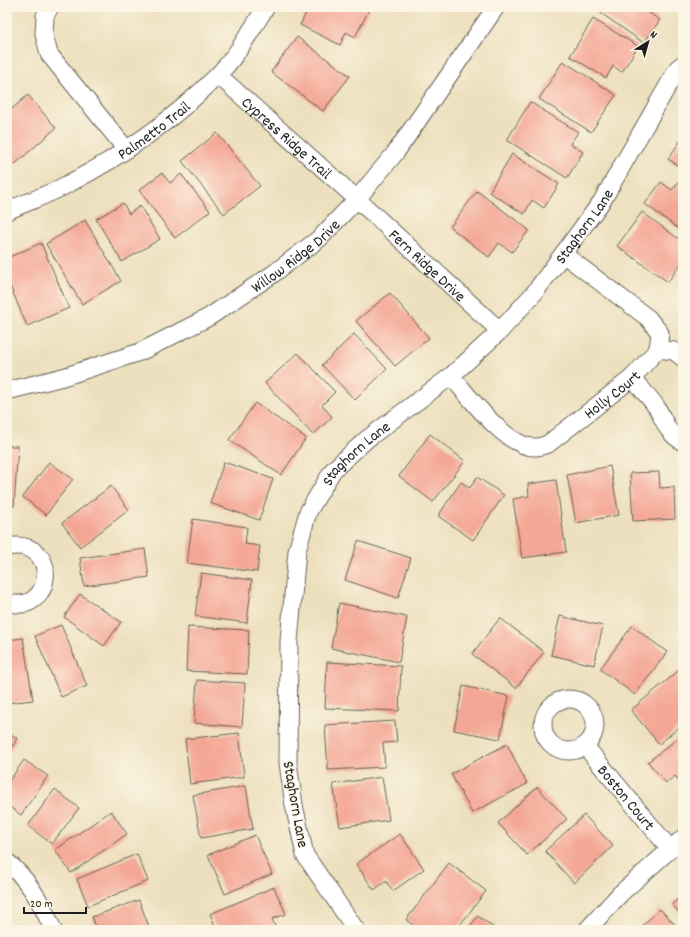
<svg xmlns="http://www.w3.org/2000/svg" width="690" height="937" font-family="Dekko,sans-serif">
<rect width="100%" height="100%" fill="#fcf5e5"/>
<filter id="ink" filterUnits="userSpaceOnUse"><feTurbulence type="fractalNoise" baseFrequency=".025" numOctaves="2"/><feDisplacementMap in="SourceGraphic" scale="8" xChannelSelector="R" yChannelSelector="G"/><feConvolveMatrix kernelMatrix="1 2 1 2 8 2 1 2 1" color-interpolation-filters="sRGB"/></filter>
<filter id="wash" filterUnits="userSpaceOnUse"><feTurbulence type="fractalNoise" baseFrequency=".012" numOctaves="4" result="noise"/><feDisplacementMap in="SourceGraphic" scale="16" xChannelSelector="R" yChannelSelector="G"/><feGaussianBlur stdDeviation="0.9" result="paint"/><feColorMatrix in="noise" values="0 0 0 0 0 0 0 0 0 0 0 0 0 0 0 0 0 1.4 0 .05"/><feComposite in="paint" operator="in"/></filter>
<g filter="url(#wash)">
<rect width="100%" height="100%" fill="#ede0be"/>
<g id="blocks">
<g fill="#f4a795">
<path d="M309 7H363L369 10 355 37 346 32 340 45 300 25Z"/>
<path d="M592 7H653L649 13 660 20 644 43Z"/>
<path d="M593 19 638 46 622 72 613 66 606 78 570 56Z"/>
<path d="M297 37 350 76 323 111 271 72Z"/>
<path d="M563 61 616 95 591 132 539 99Z"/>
<path d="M28 95 56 128 14 165 7 157V113Z"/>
<path d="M530 102 578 132 570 144 583 152 567 178 507 140Z"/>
<path d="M217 133 260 186 224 214 182 161Z"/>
<path d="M683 137V169L668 159Z"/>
<path d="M512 154 559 184 544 208 532 200 524 214 489 192Z"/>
<path d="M162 173 170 183 181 174 210 211 175 238 139 190Z"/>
<path d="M682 177H683V232L645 204 661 182 672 190Z"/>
<path d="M477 191 529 230 512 252 499 243 489 257 450 227Z"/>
<path d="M123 203 129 214 140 206 160 239 122 262 96 219Z"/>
<path d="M642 212 683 242V261L668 282 617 246Z"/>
<path d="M85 220 121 281 82 304 46 244Z"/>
<path d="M41 243 69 308 27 326 7 279V258Z"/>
<path d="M390 293 429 338 395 366 356 321Z"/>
<path d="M354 334 387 369 355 400 322 365Z"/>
<path d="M298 353 335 392 322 405 332 417 313 435 265 383Z"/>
<path d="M255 403 306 438 281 475 229 440Z"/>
<path d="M430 434 465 461 433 502 399 476Z"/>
<path d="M7 446H18L14 506H7Z"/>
<path d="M49 462 73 479 46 515 23 497Z"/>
<path d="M224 462 273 479 259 520 210 503Z"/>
<path d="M610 466 619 515 576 523 567 475Z"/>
<path d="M659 472 660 488 674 487 675 519 633 521 630 473Z"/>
<path d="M477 477 504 495 473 540 438 516 461 482 470 488Z"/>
<path d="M556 480 566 552 522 558 513 499 529 496 528 484Z"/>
<path d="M111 486 129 510 80 547 62 523Z"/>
<path d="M193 519 247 527 245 544 260 546 257 572 187 563Z"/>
<path d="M358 541 411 558 398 598 345 580Z"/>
<path d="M145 549 149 577 84 586 80 558Z"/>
<path d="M201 573 252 580 247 623 195 616Z"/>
<path d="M80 594 121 622 104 646 64 617Z"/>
<path d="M339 603 407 617 399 662 331 648Z"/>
<path d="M560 616 603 626 594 665 551 655Z"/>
<path d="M500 618 544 652 516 688 472 654Z"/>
<path d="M61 625 87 686 61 697 35 636Z"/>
<path d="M632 626 667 652 635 695 600 669Z"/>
<path d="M188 627 249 630 247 674 186 671Z"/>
<path d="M23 638 33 700 7 703V640Z"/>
<path d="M327 662 401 666 399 711 325 708Z"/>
<path d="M683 667V724L659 744 631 710Z"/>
<path d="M197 680 245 683 242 727 194 723Z"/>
<path d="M463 686 509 696 500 739 454 730Z"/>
<path d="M395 721 397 742 383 743 385 767 328 770 325 725Z"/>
<path d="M7 732 17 738 7 758Z"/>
<path d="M239 733 244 777 190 784 185 739Z"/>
<path d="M683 734V785L675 776 666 783 648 762Z"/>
<path d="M507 744 527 784 472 813 451 774Z"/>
<path d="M24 760 48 776 21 815 7 805V784Z"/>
<path d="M382 777 389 820 340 827 333 784Z"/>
<path d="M246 786 253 829 201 838 193 795Z"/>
<path d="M537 787 567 819 527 855 498 823Z"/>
<path d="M55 789 79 808 52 844 28 826Z"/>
<path d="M111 811 127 834 71 873 55 850Z"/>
<path d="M584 815 613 846 574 883 545 851Z"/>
<path d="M400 834 424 869 393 891 386 881 374 890 356 864Z"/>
<path d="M255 835 272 874 225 894 208 855Z"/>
<path d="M137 854 148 881 88 906 77 879Z"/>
<path d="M449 863 486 891 456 930H420L406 920Z"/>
<path d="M274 887 286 914 272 919 277 930H217L210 914Z"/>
<path d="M683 895V917L672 904Z"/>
<path d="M139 900 149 927 141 930H97L92 917Z"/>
<path d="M660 909 680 930H638Z"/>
<path d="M478 916 497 930H467Z"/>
</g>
</g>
</g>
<g filter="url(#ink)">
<use href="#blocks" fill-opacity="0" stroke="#656155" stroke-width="1"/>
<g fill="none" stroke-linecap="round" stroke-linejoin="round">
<g stroke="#656155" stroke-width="19">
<g id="street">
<path d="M50 7 45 16 44 34 49 54 126 149"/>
<path id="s1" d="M218 75 357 199 500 331"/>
<path id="s2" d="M7 211C27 202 48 195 68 184 122 156 174 119 217 76 237 56 251 30 266 7"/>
<path d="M658 349 674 351 683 358"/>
<path id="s3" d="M451 376C469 396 507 449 536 447 540 447 544 445 548 444L632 378 658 349 660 333 648 318 563 254"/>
<path d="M632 378C640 388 650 397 657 408 666 423 666 432 683 442"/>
<path id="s4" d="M7 391 63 377 140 352 209 317 273 274 320 238 357 199 396 152 496 7"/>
<path d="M7 547C63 537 53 618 7 602"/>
<circle cx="569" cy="725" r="26"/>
<path id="s5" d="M585 746 670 849"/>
<path d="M7 862C28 879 43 905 53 930"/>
<path id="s6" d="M356 930 305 855 294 805 288 763 289 641 297 551 308 512 333 470 367 439 451 376 500 331 535 292 602 201 678 68 683 64"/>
<path d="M587 930 620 894 683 838"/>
</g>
</g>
<use href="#street" stroke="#fff" stroke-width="17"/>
</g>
</g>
<g text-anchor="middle" stroke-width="3" stroke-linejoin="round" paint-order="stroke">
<g font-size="16" fill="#1c1c1c" stroke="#fcf5e5">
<text dy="6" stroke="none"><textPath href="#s2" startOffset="168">Palmetto Trail</textPath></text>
<text dy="6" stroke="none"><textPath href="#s1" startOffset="93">Cypress Ridge Trail</textPath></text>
<text dy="6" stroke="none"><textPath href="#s6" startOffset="838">Staghorn Lane</textPath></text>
<text dy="6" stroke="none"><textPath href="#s4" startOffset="322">Willow Ridge Drive</textPath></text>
<text dy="6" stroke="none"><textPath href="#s1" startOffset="283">Fern Ridge Drive</textPath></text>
<text dy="6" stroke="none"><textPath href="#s3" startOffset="207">Holly Court</textPath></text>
<text dy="6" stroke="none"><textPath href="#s6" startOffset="514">Staghorn Lane</textPath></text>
<text dy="6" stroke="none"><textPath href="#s5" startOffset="66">Boston Court</textPath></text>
<text transform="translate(297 804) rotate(80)" y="6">Staghorn Lane</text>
</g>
</g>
<rect width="690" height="937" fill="none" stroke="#fcf5e5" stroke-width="24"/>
<g transform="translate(648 42) rotate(37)" stroke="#fcf5e5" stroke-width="3" paint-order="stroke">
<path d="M0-3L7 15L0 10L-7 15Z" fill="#1c1c1c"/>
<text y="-6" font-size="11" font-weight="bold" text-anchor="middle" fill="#1c1c1c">N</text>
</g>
<path d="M24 907v6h62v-6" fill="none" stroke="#1c1c1c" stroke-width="2"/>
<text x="30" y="907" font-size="12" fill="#1c1c1c" stroke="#fcf5e5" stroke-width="3" paint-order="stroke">20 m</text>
</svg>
